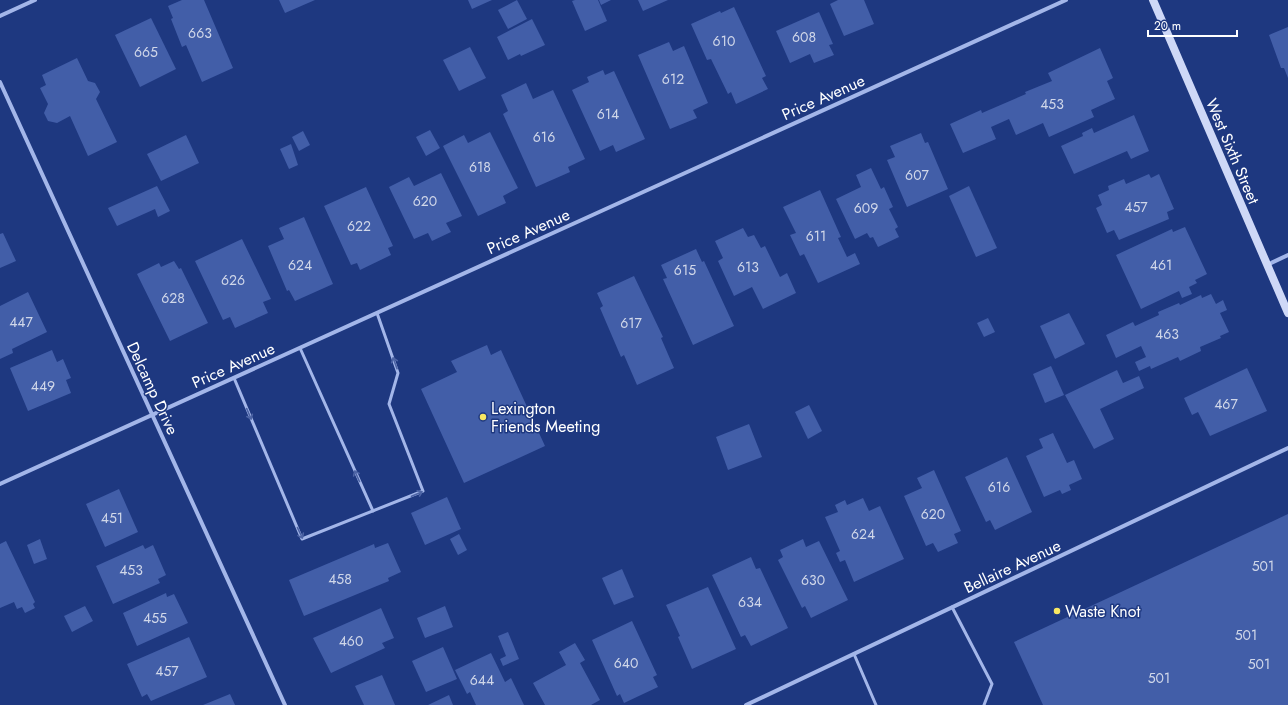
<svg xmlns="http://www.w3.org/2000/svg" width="1288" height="705" font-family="Jost,sans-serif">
<rect width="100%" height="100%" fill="#1e3880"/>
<g fill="#425ea8">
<path d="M182 0H204L233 68 202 82 186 45 182 47 171 19 173 18 168 6Z"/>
<path d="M279 0H315L285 13Z"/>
<path d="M468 0H492L472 9Z"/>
<path d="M517 0 527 19 508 29 498 10Z"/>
<path d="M575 0H598L607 21 585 31 572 1Z"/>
<path d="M599 0H611L601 5Z"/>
<path d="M638 0H668L643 11Z"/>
<path d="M838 0H864L874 24 844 36 830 4Z"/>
<path d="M734 7 766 76 762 78 768 89 736 104 731 92 728 94 711 59 707 60 691 24 720 11 721 13Z"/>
<path d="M819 12 833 44 829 45 834 55 814 63 810 54 790 63 776 31Z"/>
<path d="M151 18 176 69 140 87 115 35Z"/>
<path d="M532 19 545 45 521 56 520 54 508 60 497 37Z"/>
<path d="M1288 27V78L1284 68H1281L1269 35Z"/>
<path d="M669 42 673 51 684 46 708 103 693 110 697 118 670 129 638 55Z"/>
<path d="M470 47 486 78 459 91 443 60Z"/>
<path d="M1100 48 1113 78 1107 81 1115 99 1091 110 1094 117 1049 137 1043 123 1016 135 1009 119 991 127 996 139 963 153 950 124 981 110 982 113 1026 94 1025 92 1052 81 1048 73Z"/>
<path d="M77 58 88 81 95 83 100 92 96 99 117 142 88 156 70 116 57 123 48 121 44 113 48 104 40 88 46 85 42 75Z"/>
<path d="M603 70 605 75 614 71 645 139 616 152 613 145 600 151 572 90 589 82 587 77Z"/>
<path d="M526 83 533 99 553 90 585 159 568 167 570 172 536 187 503 114 508 111 501 95Z"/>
<path d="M1134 115 1149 151 1131 159 1127 151 1074 174 1061 146 1083 136 1082 133 1092 128 1094 133Z"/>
<path d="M430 130 440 148 426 156 416 137Z"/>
<path d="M303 131 310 145 299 151 292 137Z"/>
<path d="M490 132 518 188 503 196 506 203 478 216 443 146 464 135 468 143Z"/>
<path d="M921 133 925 143 928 142 948 189 907 207 887 160 895 157 890 146Z"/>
<path d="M186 135 199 163 161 181 147 154Z"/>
<path d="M291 144 298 165 289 169 280 149Z"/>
<path d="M871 168 881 189 884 187 893 207 889 209 898 227 895 229 899 237 878 247 873 237 870 238 867 233 855 239 836 199 861 187 856 175Z"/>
<path d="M441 173 462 216 446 223 451 232 432 241 428 233 414 239 389 187 409 177 414 186Z"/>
<path d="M1149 174 1151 178 1159 174 1174 209 1167 212 1169 219 1119 240 1114 230 1107 233 1096 208 1102 205 1098 195 1109 190 1108 186 1124 179 1126 184Z"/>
<path d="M157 186 170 211 158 217 155 209 117 226 108 208Z"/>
<path d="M969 186 997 248 976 257 949 196Z"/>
<path d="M366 187 393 246 388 248 391 255 360 270 357 263 351 265 324 206Z"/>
<path d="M820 190 841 237 838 238 847 257 855 253 860 264 818 283 804 254 800 256 790 235 796 233 783 207Z"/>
<path d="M304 217 333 284 295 301 289 290 287 291 268 246 284 239 279 228Z"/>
<path d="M1185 227 1207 274 1195 280 1197 283 1189 287 1192 294 1182 298 1179 291 1141 309 1116 255 1172 229 1173 232Z"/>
<path d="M743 228 748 237 754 235 761 248 765 246 780 277 787 273 796 293 763 309 752 287 734 296 718 261 723 258 715 241Z"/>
<path d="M3 233 16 261 0 268V234Z"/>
<path d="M242 239 271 299 263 302 268 313 235 328 230 317 223 320 195 261Z"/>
<path d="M696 249 702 262 704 261 734 326 693 345 663 279 667 278 661 265Z"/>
<path d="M174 261 179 269 181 268 208 323 170 341 137 274 159 263 161 267Z"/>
<path d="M634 276 663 337 661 338 674 368 637 385 624 355 621 357 600 308 603 306 597 293Z"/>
<path d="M28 292 47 332 12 349 13 353 0 359V306Z"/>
<path d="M1211 294 1216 304 1223 300 1227 310 1220 313 1229 332 1220 336 1221 338 1200 347 1201 351 1180 361 1178 357 1151 369 1150 366 1139 371 1135 362 1146 357 1141 346 1116 358 1106 335 1133 322 1135 326 1159 315 1158 312 1179 303 1180 305 1201 295 1202 298Z"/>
<path d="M1069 313 1085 344 1055 359 1040 326Z"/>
<path d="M988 318 995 332 984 337 977 323Z"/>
<path d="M487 345 491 355 501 350 545 446 464 483 421 389 457 372 451 361Z"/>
<path d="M52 350 57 362 63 359 71 378 66 380 71 393 28 411 10 368Z"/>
<path d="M1051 366 1064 395 1045 403 1033 374Z"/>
<path d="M1247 368 1267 411 1210 436 1198 412 1192 415 1184 398Z"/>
<path d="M1117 370 1123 383 1139 376 1144 388 1100 409 1114 439 1094 449 1065 395Z"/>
<path d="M809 405 822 431 808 439 795 412Z"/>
<path d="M749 424 762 457 728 470 716 437Z"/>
<path d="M1053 433 1067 463 1074 460 1082 479 1069 485 1071 490 1062 494 1060 490 1044 497 1026 456 1043 448 1039 439Z"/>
<path d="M1007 457 1032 512 995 530 990 520 986 522 965 477Z"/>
<path d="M934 470 961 531 954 534 958 543 938 552 933 543 926 546 904 496 922 488 917 478Z"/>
<path d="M119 489 138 532 105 547 86 504Z"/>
<path d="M447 497 461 529 425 545 411 513Z"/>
<path d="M863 498 869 511 880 506 904 559 854 582 845 560 840 562 836 553 840 551 825 517 838 512 835 505 845 500 847 505Z"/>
<path d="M1288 514V705H1043L1014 642Z"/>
<path d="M459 534 467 550 458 555 450 539Z"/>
<path d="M40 539 47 559 34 564 27 545Z"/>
<path d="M803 539 806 547 819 541 848 600 811 618 805 606 802 608 778 560 783 557 780 550Z"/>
<path d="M6 541 35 602 33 604 35 608 25 613 22 607 17 609 14 602 0 608V544Z"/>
<path d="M388 543 401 572 388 578 389 581 304 616 289 580 374 544 375 548Z"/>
<path d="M143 545 145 549 153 545 166 575 158 579 160 583 113 604 96 566Z"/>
<path d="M751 557 756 569 760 568 788 628 751 646 745 635 741 637 712 575Z"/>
<path d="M622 569 634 597 614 605 602 578Z"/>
<path d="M708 587 736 649 692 669 678 637 680 636 666 605Z"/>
<path d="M166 593 167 597 174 594 188 623 137 646 123 613Z"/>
<path d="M85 606 93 621 72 632 64 616Z"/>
<path d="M445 606 453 627 425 638 417 618Z"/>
<path d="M381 608 394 638 382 643 385 648 331 673 313 638Z"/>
<path d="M632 621 657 675 653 677 658 687 624 703 620 694 617 696 592 640Z"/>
<path d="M508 632 519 659 503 666 500 659 506 656 498 636Z"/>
<path d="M189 637 207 677 151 701 147 694 142 697 127 664Z"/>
<path d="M575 643 585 660 580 663 600 700 591 705H545L533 683 566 665 559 652Z"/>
<path d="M443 647 457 679 426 692 412 661Z"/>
<path d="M491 653 505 682 511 678 524 705H476L470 692 467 694 455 670Z"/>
<path d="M382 675 395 705H364L355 686Z"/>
<path d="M230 694 235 705H203Z"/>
<path d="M449 695 453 705H428Z"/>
</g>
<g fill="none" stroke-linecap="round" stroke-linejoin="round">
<g stroke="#a3b6e9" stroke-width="3">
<path d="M300 348 373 511"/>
<path d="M234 378 302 539 423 491 389 404 398 373 377 313"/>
<path d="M952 607 992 684 984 705"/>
<path d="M854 654 876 705"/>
</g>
<g stroke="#a3b6e9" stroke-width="4">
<path d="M0 16 35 0"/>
<path d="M0 82 285 705"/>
<path d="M1267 265 1288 255"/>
<path d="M0 484 1066 0"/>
<path d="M746 705 1288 448"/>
</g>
<path stroke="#ced8f7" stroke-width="8" d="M1153 0 1288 313"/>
</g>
<defs><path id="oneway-shaft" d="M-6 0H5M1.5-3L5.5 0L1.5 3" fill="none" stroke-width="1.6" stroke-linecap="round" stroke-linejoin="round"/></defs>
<g stroke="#4d64a5">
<use href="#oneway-shaft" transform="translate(395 363) rotate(-110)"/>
<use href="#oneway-shaft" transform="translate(249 414) rotate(67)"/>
<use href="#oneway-shaft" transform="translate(357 476) rotate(-114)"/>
<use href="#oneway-shaft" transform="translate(417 494) rotate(-23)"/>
<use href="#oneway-shaft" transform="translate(300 533) rotate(65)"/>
</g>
<g fill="#f8e762" stroke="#1e3880" stroke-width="1.5">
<circle cx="483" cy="417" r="4"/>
<circle cx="1057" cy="611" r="4"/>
</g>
<g text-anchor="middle" stroke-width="3" stroke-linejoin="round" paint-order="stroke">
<g font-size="14" fill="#d0d7e9">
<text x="200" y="38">663</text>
<text x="804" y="42">608</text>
<text x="724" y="46">610</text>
<text x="146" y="57">665</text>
<text x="673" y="84">612</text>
<text x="1052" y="109">453</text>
<text x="608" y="119">614</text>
<text x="544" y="142">616</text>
<text x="480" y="172">618</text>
<text x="917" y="180">607</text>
<text x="425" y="206">620</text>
<text x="1136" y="212">457</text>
<text x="866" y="213">609</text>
<text x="359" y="231">622</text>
<text x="816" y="241">611</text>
<text x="300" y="270">624</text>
<text x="1161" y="270">461</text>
<text x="748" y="272">613</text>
<text x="685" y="275">615</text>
<text x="233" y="285">626</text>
<text x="173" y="303">628</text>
<text x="21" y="327">447</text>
<text x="631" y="328">617</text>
<text x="1167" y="339">463</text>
<text x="43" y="391">449</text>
<text x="1226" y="409">467</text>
<text x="999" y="492">616</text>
<text x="933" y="519">620</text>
<text x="112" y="523">451</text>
<text x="863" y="539">624</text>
<text x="1263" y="571">501</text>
<text x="131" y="575">453</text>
<text x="340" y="584">458</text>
<text x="813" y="585">630</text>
<text x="750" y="607">634</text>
<text x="155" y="623">455</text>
<text x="1246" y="640">501</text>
<text x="351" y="646">460</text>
<text x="626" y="668">640</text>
<text x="1259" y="669">501</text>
<text x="167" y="676">457</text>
<text x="1159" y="683">501</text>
<text x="482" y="685">644</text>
</g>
<g font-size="16" fill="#fff" stroke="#1e3880">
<text transform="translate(823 97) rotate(-24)" y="6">Price Avenue</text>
<text transform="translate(1233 151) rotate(67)" y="6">West Sixth Street</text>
<text transform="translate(528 231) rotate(-24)" y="6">Price Avenue</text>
<text transform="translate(233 365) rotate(-24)" y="6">Price Avenue</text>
<text transform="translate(153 388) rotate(65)" y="6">Delcamp Drive</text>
<text transform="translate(1012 566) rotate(-25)" y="6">Bellaire Avenue</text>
</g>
<g font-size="16" fill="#fff" stroke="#1e3880" text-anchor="start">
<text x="491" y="414">Lexington<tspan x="491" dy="18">Friends Meeting</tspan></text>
<text x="1065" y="617">Waste Knot</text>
</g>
</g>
<path d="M1148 30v6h89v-6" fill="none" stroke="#ffffff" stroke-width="2"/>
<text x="1154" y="30" font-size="12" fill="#ffffff" stroke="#1e3880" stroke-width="3" paint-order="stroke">20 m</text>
</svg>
